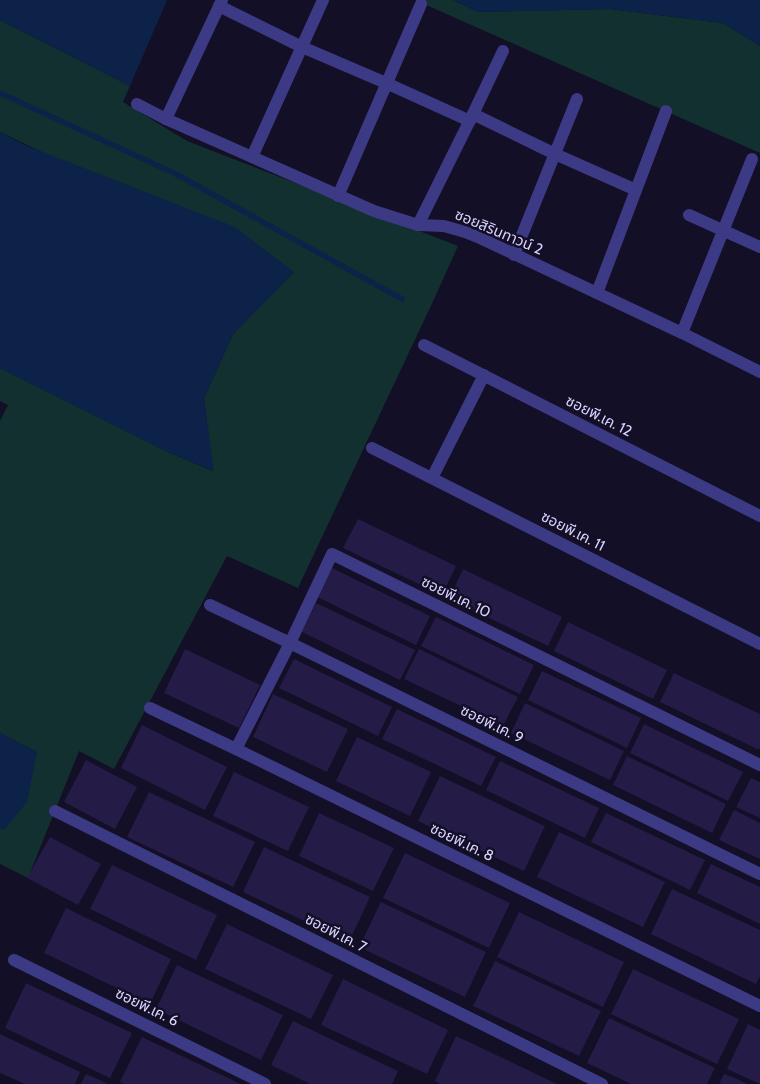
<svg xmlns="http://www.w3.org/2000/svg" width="760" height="1084" font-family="Cabin,'Noto Sans Thai',sans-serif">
<rect width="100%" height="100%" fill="#130f26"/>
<g fill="#12302f">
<path d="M415 0H453L478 12 610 9 723 23 760 46V153Z"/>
<path d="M0 20 130 86 123 102 187 141 458 246 436 295 298 588 227 556 114 769 79 751 28 878 0 864V828L4 829 37 752 0 733V421L8 405 0 401V368L168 452 213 471 204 398 233 334 294 272 0 132Z"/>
</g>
<g fill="#0c2248">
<path d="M0 0H167L130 86 0 20Z"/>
<path d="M453 0H760V46L723 23 610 9 478 12Z"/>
<path d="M0 132 25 145 235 227 294 272 233 334 204 398 214 471 168 452 0 368Z"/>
<path d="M0 733 37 752 27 802 4 830 0 828Z"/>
</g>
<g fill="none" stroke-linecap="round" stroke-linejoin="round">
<path stroke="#0c2248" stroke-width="5.5" d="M0 93 176 174 402 299"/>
</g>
<g fill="#241b47">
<path d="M358 519 456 566 442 595 343 548Z"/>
<path d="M332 568 430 616 416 645 317 597Z"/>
<path d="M463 569 562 617 548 646 449 599Z"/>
<path d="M316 603 415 650 400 680 302 632Z"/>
<path d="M436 617 534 665 520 694 421 646Z"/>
<path d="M568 622 667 670 653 699 554 651Z"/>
<path d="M185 649 260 685 239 728 164 693Z"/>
<path d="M419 649 518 697 503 726 404 679Z"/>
<path d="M294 659 392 707 378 736 279 688Z"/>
<path d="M542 671 641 718 627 748 528 700Z"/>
<path d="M674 673 760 714V747L759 750 660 702Z"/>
<path d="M273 694 348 729 327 772 253 737Z"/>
<path d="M525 703 624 751 610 780 511 733Z"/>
<path d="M397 709 496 757 481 786 382 739Z"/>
<path d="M644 724 743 772 728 801 630 753Z"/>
<path d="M142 725 227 767 205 810 121 768Z"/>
<path d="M357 737 431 772 410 816 336 781Z"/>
<path d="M627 756 726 804 712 833 613 785Z"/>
<path d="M86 760 137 787 115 829 64 802Z"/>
<path d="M500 761 599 808 585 838 486 790Z"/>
<path d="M234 772 309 807 288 851 213 816Z"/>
<path d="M440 776 545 826 524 871 418 821Z"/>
<path d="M751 778 760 782V818L736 807Z"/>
<path d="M149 792 255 842 233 887 127 837Z"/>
<path d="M734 810 760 823V859L719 840Z"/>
<path d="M319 813 394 848 373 891 299 856Z"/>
<path d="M606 813 705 860 690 890 591 842Z"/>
<path d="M559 832 665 882 643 927 537 877Z"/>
<path d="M50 837 101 864 78 905 27 878Z"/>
<path d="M264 847 370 897 349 942 243 892Z"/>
<path d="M405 853 510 903 489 948 383 898Z"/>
<path d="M711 864 760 887V924L697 893Z"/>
<path d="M112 865 217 915 196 960 90 909Z"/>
<path d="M672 889 760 930V976L756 984 651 934Z"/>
<path d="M381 902 486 952 465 997 359 947Z"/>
<path d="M66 908 171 959 150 1004 44 953Z"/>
<path d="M519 912 624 962 603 1007 497 957Z"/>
<path d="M227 924 333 975 311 1019 205 969Z"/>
<path d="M495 961 601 1011 579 1056 473 1006Z"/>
<path d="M177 965 283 1015 261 1060 156 1009Z"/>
<path d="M633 969 739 1019 717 1064 611 1014Z"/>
<path d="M343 979 448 1030 427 1074 321 1025Z"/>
<path d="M26 983 132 1033 110 1078 5 1028Z"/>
<path d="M609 1018 715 1068 707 1084H631L587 1063Z"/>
<path d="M293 1021 398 1071 392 1084H310L271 1065Z"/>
<path d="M748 1024 760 1030V1084L727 1069Z"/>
<path d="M0 1034 80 1072 75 1084H25L0 1073Z"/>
<path d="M456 1036 467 1041 557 1084H440L435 1081Z"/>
<path d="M142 1037 226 1077 240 1084H124L120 1082Z"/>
<path d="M86 1074 102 1081 108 1084H81Z"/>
<path d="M724 1074 735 1078 747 1084H719Z"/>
</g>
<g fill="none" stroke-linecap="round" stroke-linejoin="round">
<g stroke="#3d3a85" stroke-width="12">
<path d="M219 6 302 47 386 83 470 121"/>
<path d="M137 104 166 119 374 211 418 225 444 226 465 232 480 238 682 333 760 372"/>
<path d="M473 114 555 154 636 190"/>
<path d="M166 119 222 0"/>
<path d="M252 157 323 0"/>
<path d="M338 196 421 4"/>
<path d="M689 215 760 247"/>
<path d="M418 225 473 114 503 51"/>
<path d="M514 255 577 99"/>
<path d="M597 293 666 111"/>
<path d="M682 333 752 159"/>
<path d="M424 345 760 516"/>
<path d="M372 448 760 644"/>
<path d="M432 478 484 375"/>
<path d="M210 605 290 643 760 874"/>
<path d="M150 708 236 749 760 1006"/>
<path d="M236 749 290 643 332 554 760 765"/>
<path d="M55 811 602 1084"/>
<path d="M14 960 265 1084"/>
</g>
</g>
<g text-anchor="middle" stroke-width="5" stroke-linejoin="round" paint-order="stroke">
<g font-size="15" fill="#d9d4ff" stroke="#130f26">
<text transform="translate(499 232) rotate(23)" y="5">ซอยสิรินทาวน์ 2</text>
<text transform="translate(599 416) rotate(27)" y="5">ซอยพี.เค. 12</text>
<text transform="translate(573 531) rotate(27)" y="5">ซอยพี.เค. 11</text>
<text transform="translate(456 597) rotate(26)" y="5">ซอยพี.เค. 10</text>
<text transform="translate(492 724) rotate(26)" y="5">ซอยพี.เค. 9</text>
<text transform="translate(462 842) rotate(26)" y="5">ซอยพี.เค. 8</text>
<text transform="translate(336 933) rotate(27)" y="5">ซอยพี.เค. 7</text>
<text transform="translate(147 1007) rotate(26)" y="5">ซอยพี.เค. 6</text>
</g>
</g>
</svg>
